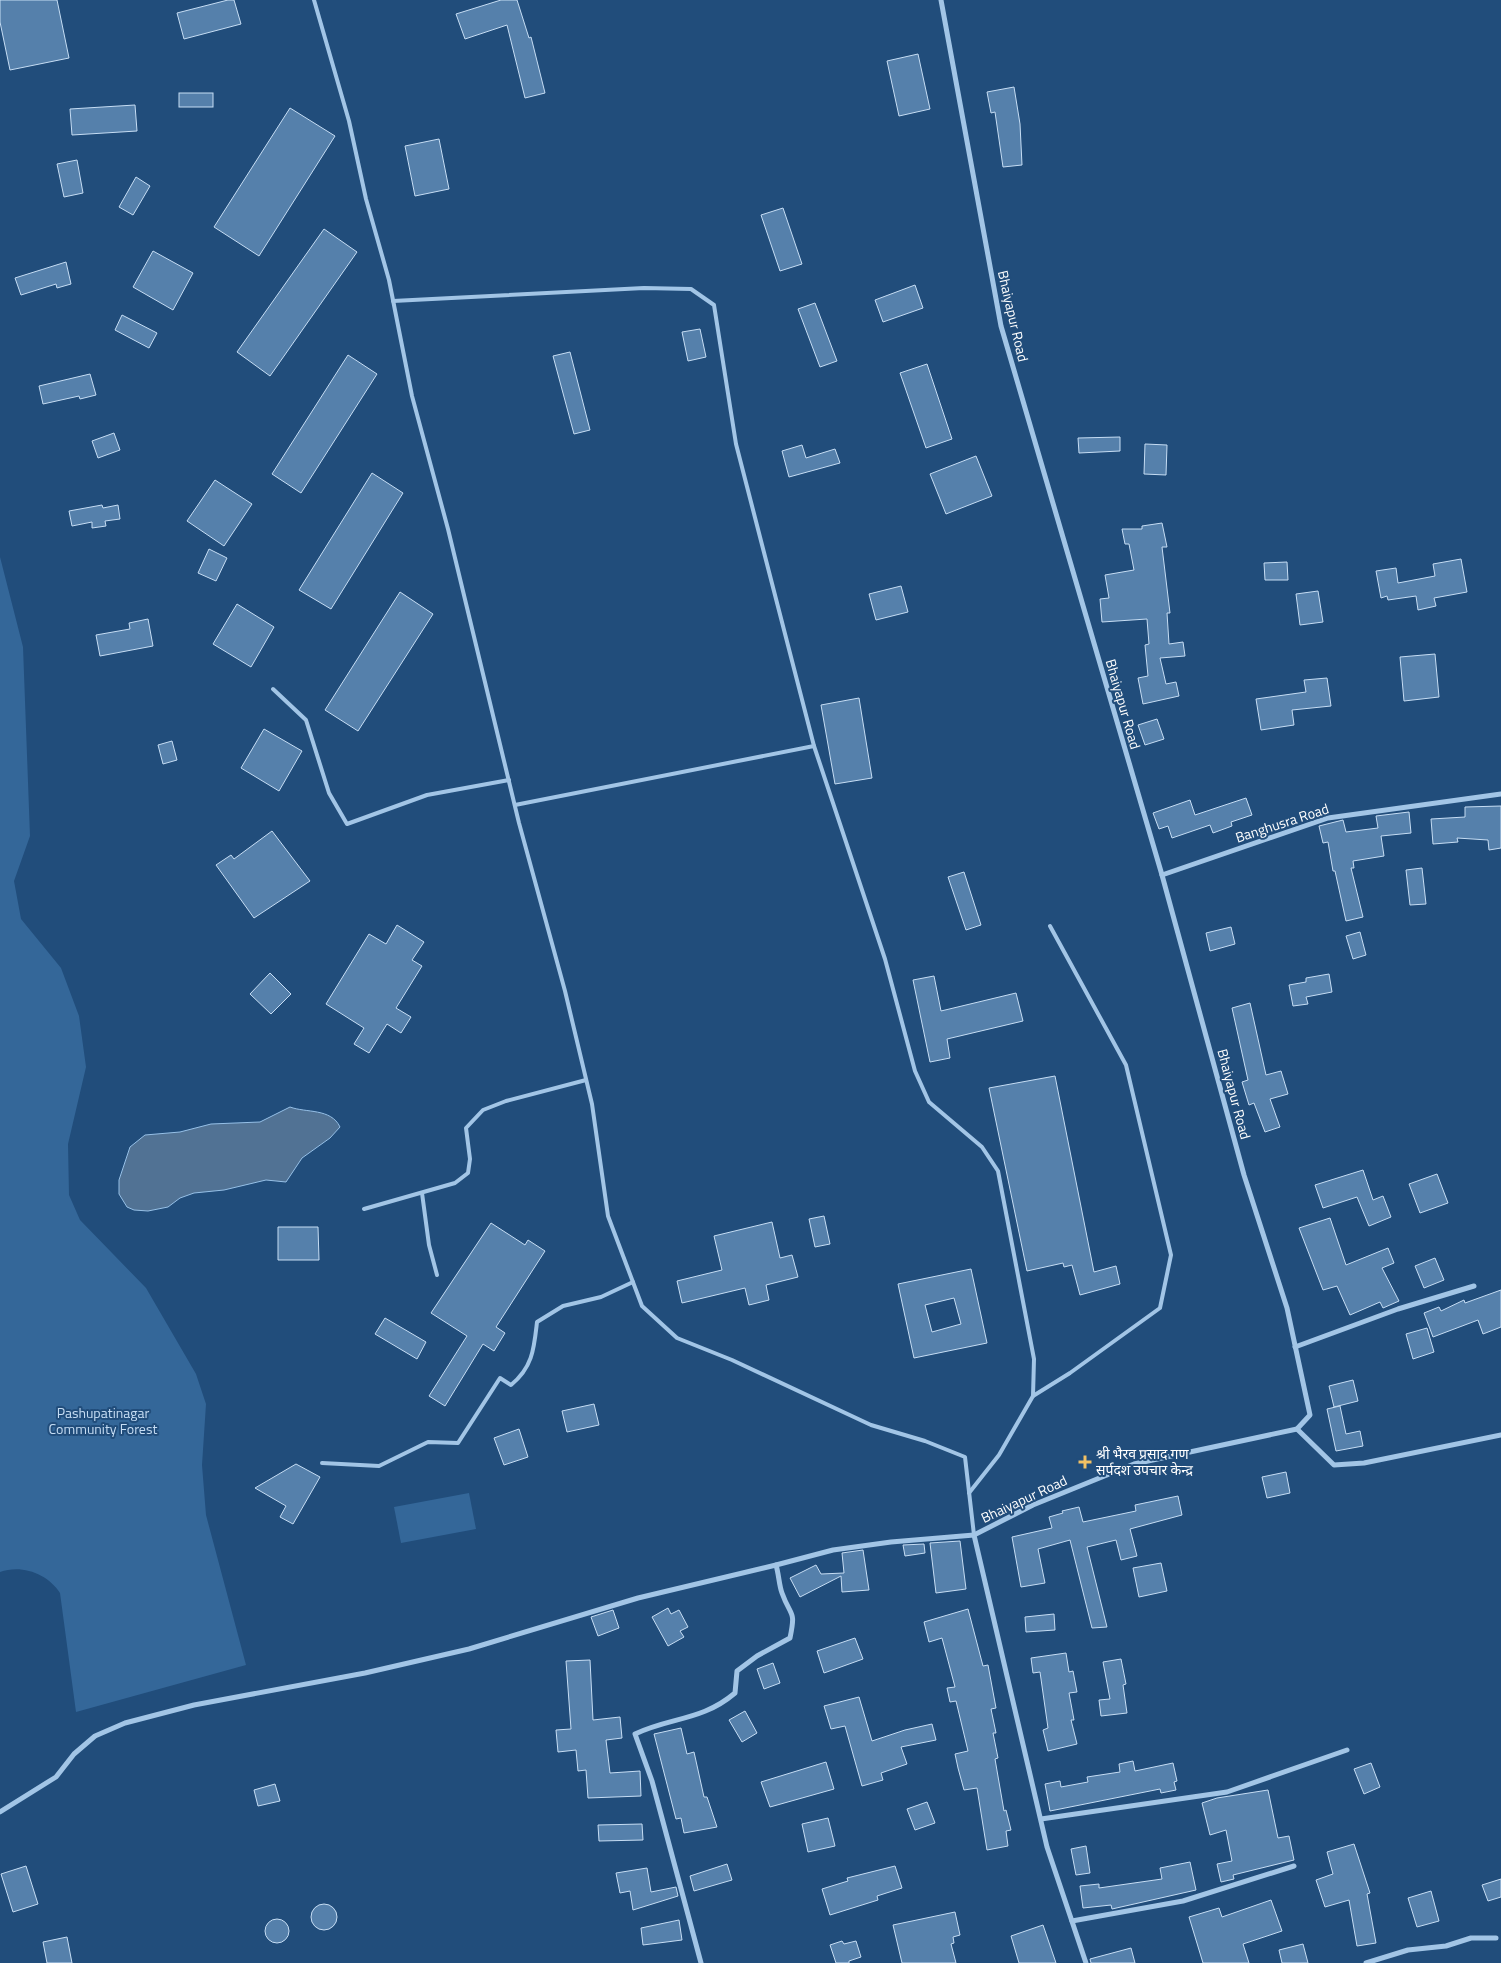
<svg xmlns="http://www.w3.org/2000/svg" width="1501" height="1963" font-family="'Titillium Web','Noto Sans Devanagari',sans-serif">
<rect width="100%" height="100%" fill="#214d7b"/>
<g fill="#346799">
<path d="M0 557 23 647 30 836 14 881 21 919 61 968 79 1016 86 1067 68 1144 69 1195 80 1220 146 1288 196 1374 206 1404 202 1465 206 1515 246 1665 76 1712 60 1593C48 1574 22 1564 0 1572Z"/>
<path d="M469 1493 476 1529 401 1543 394 1507Z"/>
</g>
<path fill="#517294" stroke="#96c0e7" d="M290 1107C306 1113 331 1108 340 1127L330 1138 302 1158 286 1182 266 1180 224 1190 194 1193 180 1198 168 1207 148 1211 134 1210 127 1207 119 1194V1180L130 1147 145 1135 180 1132 211 1124 260 1122Z"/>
<g fill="#5580ab" stroke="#c6ddf4" fill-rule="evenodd">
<path d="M0 0H57L69 58 10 70 0 22Z"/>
<path d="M228 0H234L241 24 184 39 177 13Z"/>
<path d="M501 0H517L529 38 531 37 545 93 525 98 507 25 465 39 456 14Z"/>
<path d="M918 54 930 109 899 116 887 61Z"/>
<path d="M1014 87 1020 124 1022 165 1003 167 995 112 991 113 987 92Z"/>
<rect x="179" y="93" width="34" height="14"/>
<path d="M135 105 137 131 72 135 70 109Z"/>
<path d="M290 108 335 136 259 256 214 227Z"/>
<path d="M439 139 449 189 415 196 405 146Z"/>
<path d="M77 160 83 193 64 197 57 164Z"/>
<path d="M136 177 150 186 133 215 119 207Z"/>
<path d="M783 208 802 264 780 271 761 215Z"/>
<path d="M324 229 357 252 270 376 237 352Z"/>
<path d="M153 251 193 273 173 310 133 287Z"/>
<path d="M66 262 71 284 57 288 56 284 21 295 15 278Z"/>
<path d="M915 285 923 308 883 322 875 300Z"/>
<path d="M815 303 837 361 820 367 798 309Z"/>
<path d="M122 315 157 333 149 348 115 330Z"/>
<path d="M700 329 706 357 688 361 682 332Z"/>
<path d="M570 352 590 430 574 434 553 356Z"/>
<path d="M348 355 377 374 301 493 272 474Z"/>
<path d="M927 364 952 439 926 448 900 373Z"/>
<path d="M90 374 96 395 80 399 79 396 43 404 39 386Z"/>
<path d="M114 433 120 450 98 458 92 441Z"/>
<path d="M1120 437V451L1079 453 1078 438Z"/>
<path d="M1145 444 1167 445 1166 475 1144 474Z"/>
<path d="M802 445 806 458 835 449 840 463 789 477 782 451Z"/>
<path d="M976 456 992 496 946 514 930 474Z"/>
<path d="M372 473 403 493 331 609 299 590Z"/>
<path d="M215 480 252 504 224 546 187 521Z"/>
<path d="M102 505 103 508 118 505 120 519 105 521 106 526 92 528V522L72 526 69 511Z"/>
<path d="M1162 523 1167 547H1162L1170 613H1167L1169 644 1183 642 1185 656 1160 658 1166 684 1176 682 1179 696 1143 704 1138 678 1148 676 1145 645 1149 644 1147 619 1102 622 1100 599 1109 598 1105 575 1134 570 1129 544H1125L1122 529H1142V526Z"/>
<path d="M209 549 227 558 216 581 198 573Z"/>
<path d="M1461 559 1467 592 1434 598 1436 606 1418 610 1416 596 1388 600 1387 596 1381 598 1376 571 1396 568 1398 583 1435 576 1433 564Z"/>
<path d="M1287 562 1288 580H1265L1264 563Z"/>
<path d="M901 586 908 612 876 620 869 594Z"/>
<path d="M1318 591 1323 622 1300 625 1296 594Z"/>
<path d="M400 592 433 614 358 731 325 710Z"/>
<path d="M237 604 274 627 251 667 213 644Z"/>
<path d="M148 619 153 646 100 656 96 635 130 629 129 623Z"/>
<path d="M1435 654 1439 697 1404 701 1400 657Z"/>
<path d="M1327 678 1331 706 1292 710 1294 725 1261 730 1256 699 1306 692 1304 680Z"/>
<path d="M859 698 872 778 835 784 821 705Z"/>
<path d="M1157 719 1164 739 1145 745 1138 725Z"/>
<path d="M264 729 302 751 279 791 241 768Z"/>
<path d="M172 741 177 760 163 764 158 745Z"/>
<path d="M1246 798 1252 815 1231 822 1232 826 1213 833 1210 825 1172 838 1168 826 1159 829 1153 813 1190 800 1195 815Z"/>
<path d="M1501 806V848L1489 850 1488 840 1457 838 1458 842 1433 844 1431 819 1465 817V807Z"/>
<path d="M1409 812 1411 833 1381 836 1384 856 1353 861 1354 868H1351L1363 917 1346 921 1335 871H1333L1328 842 1323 843 1319 826 1343 820 1346 832 1378 828 1376 816Z"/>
<path d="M272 831 310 881 254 918 216 865 231 855 234 859Z"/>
<path d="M1422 868 1426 904 1410 905 1406 870Z"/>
<path d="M964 872 981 925 966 930 948 877Z"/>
<path d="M397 925 424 942 412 960 422 966 396 1008 411 1017 401 1033 387 1024 369 1053 354 1044 364 1028 326 1004 369 934 386 944Z"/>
<path d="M1231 927 1235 944 1210 951 1206 933Z"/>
<path d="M1360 932 1366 955 1353 959 1346 936Z"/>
<path d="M270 973 291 994 271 1014 250 994Z"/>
<path d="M1329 974 1332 992 1306 997 1308 1004 1293 1006 1289 985 1306 982V978Z"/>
<path d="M934 976 941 1011 1016 993 1023 1021 947 1039 950 1058 930 1062 913 980Z"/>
<path d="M1250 1003 1266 1075 1281 1071 1288 1094 1270 1099 1280 1127 1265 1132 1254 1103 1249 1105 1242 1082 1248 1080 1232 1008Z"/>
<path d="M1055 1076 1094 1272 1116 1266 1120 1284 1080 1295 1072 1265 1064 1267 1063 1263 1027 1271 989 1088Z"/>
<path d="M1363 1170 1373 1200 1383 1196 1391 1217 1369 1226 1357 1197 1323 1208 1315 1185Z"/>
<path d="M1437 1174 1448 1203 1420 1213 1409 1184Z"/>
<path d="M824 1216 830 1244 815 1247 809 1219Z"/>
<path d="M1330 1218 1346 1265 1388 1248 1394 1263 1382 1268 1399 1301 1383 1308 1380 1302 1350 1315 1337 1286 1323 1290 1299 1228Z"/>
<path d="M772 1222 780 1258 792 1255 798 1277 766 1285 769 1300 749 1305 745 1288 682 1303 677 1281 722 1270 714 1236Z"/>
<path d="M491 1223 525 1245 528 1240 545 1251 496 1327 505 1333 494 1351 483 1344 445 1406 429 1396 467 1336 431 1313Z"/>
<path d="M278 1227H318L319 1260H278Z"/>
<path d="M1435 1258 1444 1280 1424 1288 1415 1266Z"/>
<path d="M971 1269 987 1343 914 1358 898 1284ZM954 1298 961 1324 932 1332 925 1305Z"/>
<path d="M1501 1290V1327L1483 1334 1478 1320 1433 1337 1424 1313 1439 1307 1441 1311 1464 1300 1465 1303Z"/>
<path d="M385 1318 426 1342 417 1359 375 1334Z"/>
<path d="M1427 1328 1434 1352 1413 1359 1406 1334Z"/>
<path d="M1353 1380 1358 1401 1334 1407 1329 1386Z"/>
<path d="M594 1404 599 1425 567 1432 562 1411Z"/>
<path d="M1340 1406 1346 1434 1360 1431 1363 1446 1336 1451 1327 1409Z"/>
<path d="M519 1429 528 1457 504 1465 494 1438Z"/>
<path d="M296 1464 320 1477 293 1524 280 1517 286 1506 255 1488Z"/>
<path d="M1286 1472 1290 1493 1267 1498 1262 1477Z"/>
<path d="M1178 1496 1182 1515 1130 1529 1137 1556 1121 1560 1116 1540 1087 1547 1107 1627 1092 1628 1070 1540 1038 1549 1045 1583 1021 1587 1012 1537 1052 1528 1049 1517 1063 1513 1062 1511 1079 1507 1083 1522 1136 1511 1135 1505Z"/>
<path d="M960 1541 966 1589 936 1593 930 1543Z"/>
<path d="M924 1544 925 1553 905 1556 903 1545Z"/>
<path d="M863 1550 869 1590 842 1592 841 1576 800 1597 790 1578 816 1565 821 1574 844 1573 842 1553Z"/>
<path d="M1161 1563 1167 1591 1139 1597 1133 1568Z"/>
<path d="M668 1608 671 1614 679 1610 688 1627 680 1631 684 1637 668 1646 652 1617Z"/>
<path d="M968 1609 983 1666 988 1665 996 1708 991 1709 996 1733H993L998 1758 995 1759 1004 1811 1006 1810 1011 1830 1006 1831 1008 1846 987 1850 977 1788 964 1790 958 1768 955 1754 968 1751 956 1701 950 1702 947 1688 955 1687 942 1638 929 1642 924 1622Z"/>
<path d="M613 1610 619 1628 598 1636 591 1617Z"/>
<path d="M1054 1614 1055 1630 1026 1632 1025 1617Z"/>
<path d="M855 1638 863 1659 824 1673 817 1651Z"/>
<path d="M1066 1653 1069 1672 1073 1671 1077 1692 1069 1693 1074 1720H1071L1077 1744 1048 1751 1043 1730 1048 1728 1040 1672 1033 1673 1031 1658Z"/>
<path d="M1121 1659 1126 1684 1123 1685 1127 1713 1101 1716 1099 1700 1110 1699 1103 1662Z"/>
<path d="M590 1660 593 1720 620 1717 622 1738 606 1740 610 1773 640 1771 641 1796 588 1798 586 1770 578 1771 576 1750 558 1752 556 1730 571 1729 566 1661Z"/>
<path d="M773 1663 780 1683 764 1689 757 1669Z"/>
<path d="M859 1697 872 1741 905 1730 932 1724 936 1740 901 1747 907 1764 881 1773 883 1780 862 1786 845 1726 831 1729 824 1706Z"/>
<path d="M745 1711 757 1733 742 1742 729 1720Z"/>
<path d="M681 1728 687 1754 694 1752 704 1797H707L717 1827 684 1833 681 1818 676 1819 654 1734Z"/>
<path d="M1133 1761 1135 1771 1173 1763 1177 1781 1174 1782 1176 1790 1161 1793 1160 1789 1050 1811 1045 1784 1060 1781 1061 1787 1088 1782 1087 1777 1120 1772 1119 1764Z"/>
<path d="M826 1762 834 1789 770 1807 761 1782Z"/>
<path d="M1371 1763 1380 1787 1364 1794 1354 1769Z"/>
<path d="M275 1784 280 1801 258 1806 254 1790Z"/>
<path d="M1268 1790 1278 1838 1289 1836 1294 1860 1233 1875 1234 1879 1221 1882 1217 1864 1232 1861 1226 1830 1210 1835 1202 1803 1217 1798Z"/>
<path d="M927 1802 935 1823 915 1830 907 1809Z"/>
<path d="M828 1818 835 1846 808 1852 802 1824Z"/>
<path d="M642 1824 643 1840 599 1841 598 1825Z"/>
<path d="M1354 1844 1370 1893 1367 1894 1376 1943 1357 1946 1349 1900 1325 1907 1316 1880 1333 1874 1327 1852Z"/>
<path d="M1086 1846 1090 1873 1076 1875 1071 1849Z"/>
<path d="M1190 1862 1196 1890 1112 1909 1111 1905 1083 1908 1080 1886 1099 1884V1888L1162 1879 1160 1868Z"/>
<path d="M727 1864 732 1880 694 1891 690 1876Z"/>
<path d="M26 1866 38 1904 13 1912 1 1874Z"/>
<path d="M895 1866 902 1888 877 1896 878 1900 830 1915 822 1889 848 1881 847 1878Z"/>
<path d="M647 1868 651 1892 676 1887 678 1896 633 1910 630 1891 620 1893 616 1873Z"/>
<path d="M1501 1879V1897L1488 1901 1482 1885Z"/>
<path d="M1431 1891 1439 1921 1417 1927 1408 1898Z"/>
<path d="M1271 1900 1282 1931 1243 1944 1249 1963H1203L1189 1917 1219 1908 1222 1917Z"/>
<circle cx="324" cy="1917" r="13"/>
<path d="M955 1912 960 1935 953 1937 954 1943 951 1944 956 1963H902L893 1925Z"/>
<circle cx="277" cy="1931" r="12"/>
<path d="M679 1920 682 1940 643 1945 641 1928Z"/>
<path d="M1043 1925 1056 1963H1019L1011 1936Z"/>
<path d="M67 1937 72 1963H47L43 1942Z"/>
<path d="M842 1941 844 1944 856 1941 861 1957 849 1961V1963H836L830 1945Z"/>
<path d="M1303 1944 1308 1963H1282L1279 1950Z"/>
<path d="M1131 1948 1135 1963H1091L1090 1959Z"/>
</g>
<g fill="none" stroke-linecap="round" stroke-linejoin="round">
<g stroke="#a2c5e6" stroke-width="4">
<path d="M314 0 349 121 366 199 389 280 412 396 448 529 519 823 565 991 592 1104 608 1216 642 1306 677 1338 732 1360 871 1425 925 1441 965 1457 974 1535"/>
<path d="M393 301 644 288 691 289 714 305 736 444 814 746 515 805"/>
<path d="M273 689 306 720 329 793 347 824 427 795 509 780"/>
<path d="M814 746 885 959 915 1071 929 1102 982 1147 998 1171 1034 1359 1033 1396 999 1455 969 1493"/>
<path d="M422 1193 429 1245 437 1275"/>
<path d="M364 1209 455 1183 468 1173 470 1159 466 1128 483 1110 506 1101 586 1080"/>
<path d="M1033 1396 1070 1373 1160 1308 1171 1255 1126 1065 1050 926"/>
<path d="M322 1463 379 1466 428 1442 458 1443 500 1378 511 1385C533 1367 534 1348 537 1322L563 1306 601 1297 633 1282"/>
</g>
<g stroke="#a2c5e6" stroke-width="5">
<path d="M941 0 1001 326 1162 875 1244 1175 1287 1308 1310 1415 1297 1429 1134 1464 1033 1505 974 1535 1047 1847 1086 1963"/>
<path d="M1162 875 1328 818 1501 794"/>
<path d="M1295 1347 1398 1309 1474 1286"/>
<path d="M1297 1429 1334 1465 1364 1463 1501 1435"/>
<path d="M0 1812 56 1777 74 1754 95 1736 125 1723 194 1705 365 1673 469 1649 638 1598 776 1565 833 1550 891 1542 974 1535"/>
<path d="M1041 1819 1227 1792 1347 1750"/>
<path d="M1072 1921 1183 1901 1294 1866"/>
<path d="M701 1963 652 1781 635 1734C671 1717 702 1721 735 1693L737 1671 757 1656 790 1638C796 1609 791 1618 782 1593 779 1585 779 1575 776 1565"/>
<path d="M1366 1963 1408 1950 1446 1946 1471 1938H1496"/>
</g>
</g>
<path fill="#f2c164" stroke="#214d7b" stroke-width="2" d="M1082.5 1454.5h5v5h5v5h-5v5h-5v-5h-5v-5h5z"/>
<g text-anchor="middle" stroke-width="4" stroke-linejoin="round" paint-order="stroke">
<g font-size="14" fill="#fff" stroke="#214d7b">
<text transform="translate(1013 316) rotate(77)" y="5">Bhaiyapur Road</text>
<text transform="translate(1123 704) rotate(74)" y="5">Bhaiyapur Road</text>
<text transform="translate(1282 823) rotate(-18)" y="5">Banghusra Road</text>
<text transform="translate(1234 1094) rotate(75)" y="5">Bhaiyapur Road</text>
<text transform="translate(1024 1499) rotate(-25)" y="5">Bhaiyapur Road</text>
</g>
<g font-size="14" fill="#c6ddf4" stroke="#214d7b">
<text x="103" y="1418">Pashupatinagar<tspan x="103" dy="16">Community Forest</tspan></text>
</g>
<g font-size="14" fill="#fff" stroke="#214d7b" text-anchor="start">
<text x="1096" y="1459">श्री भैरव प्रसाद गण<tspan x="1096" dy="16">सर्पदश उपचार केन्द्र</tspan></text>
</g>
</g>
</svg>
